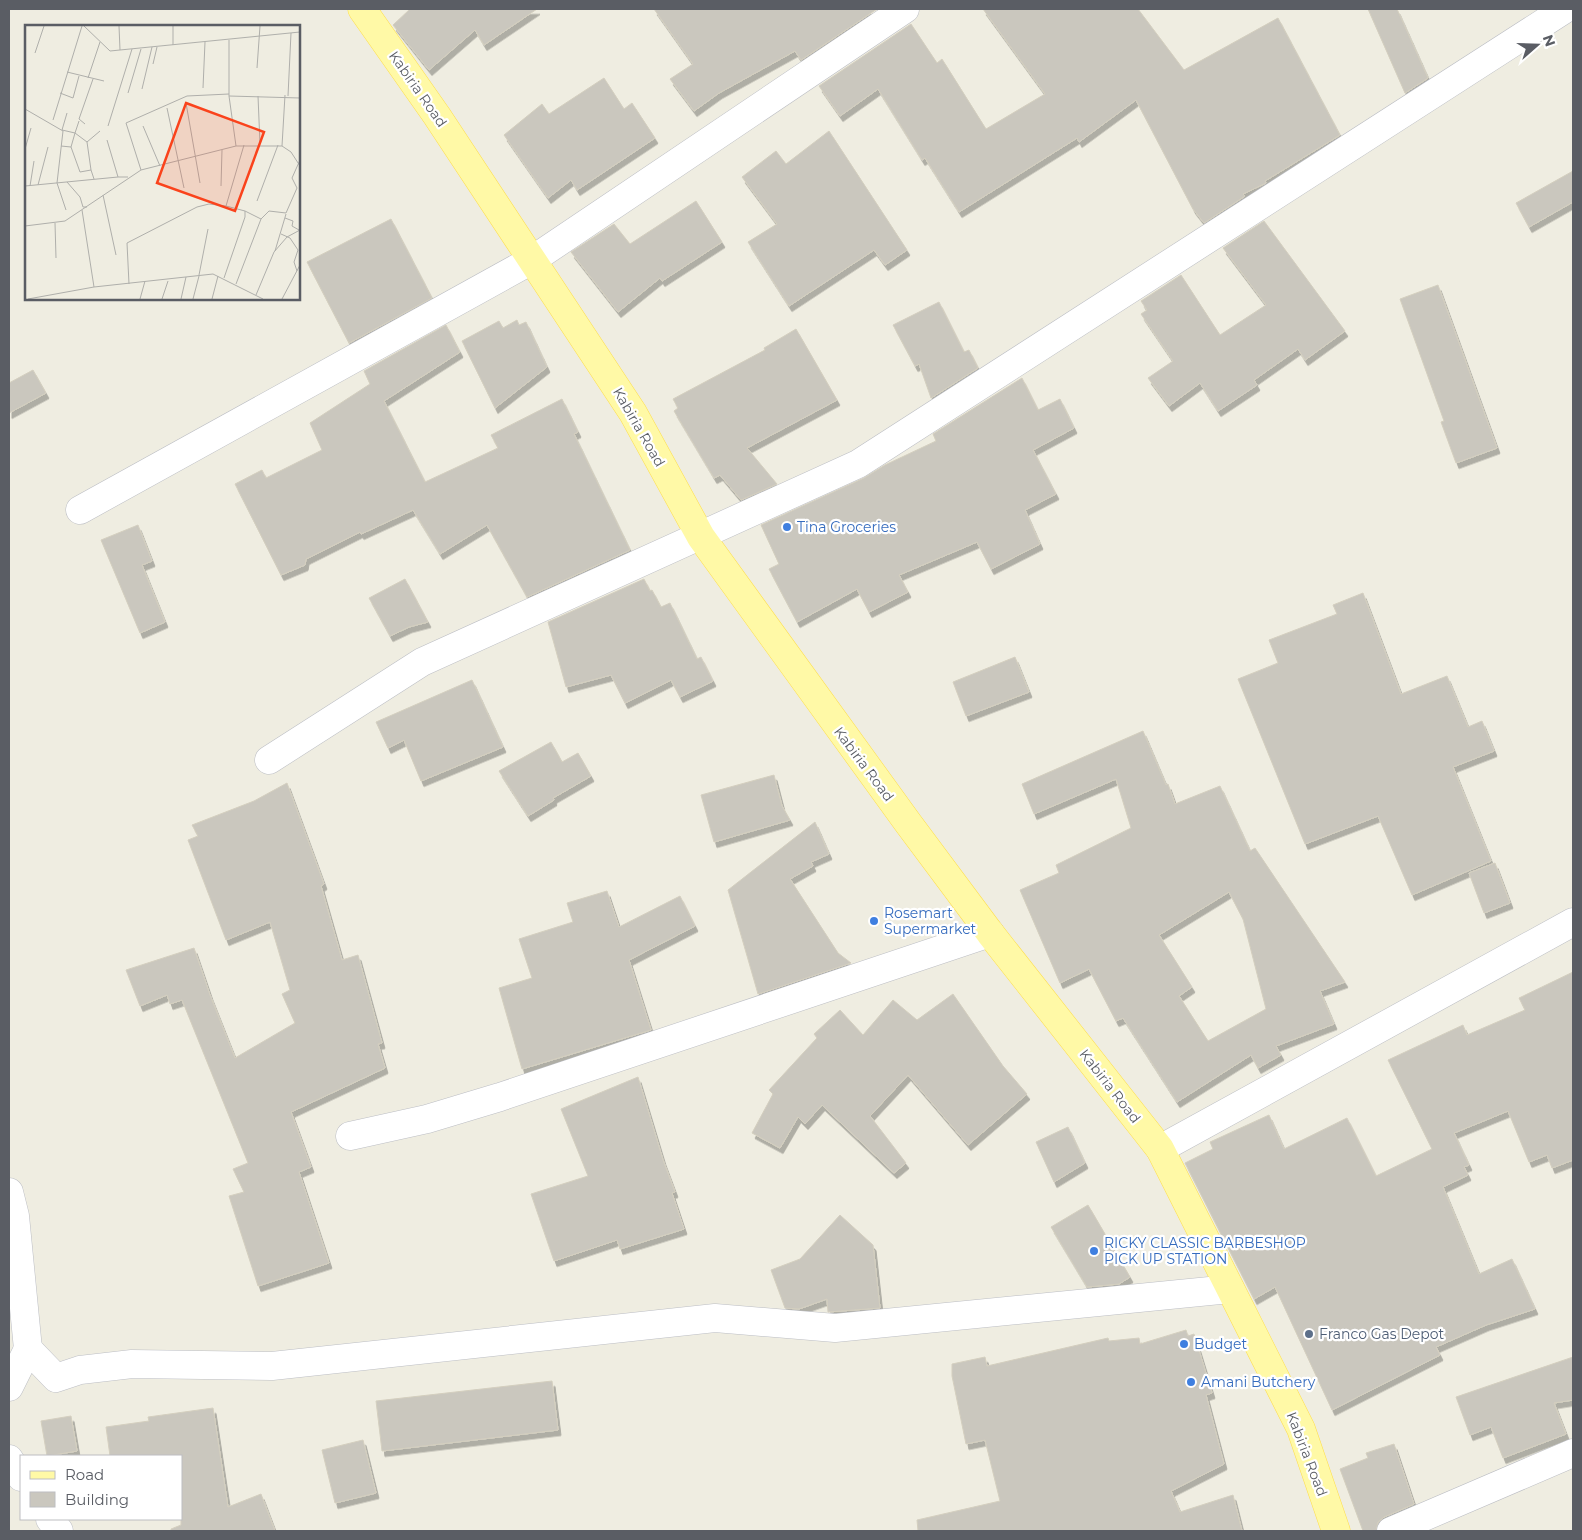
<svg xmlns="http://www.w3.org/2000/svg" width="1582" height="1540" font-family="Montserrat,sans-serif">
<defs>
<filter id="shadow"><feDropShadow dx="3" dy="5.5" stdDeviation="0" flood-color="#0004"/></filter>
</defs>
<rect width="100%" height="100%" fill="#efede1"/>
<g fill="#cac7be" stroke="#d4cfbf" fill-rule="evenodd" filter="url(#shadow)">
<path d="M410 9H537L484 45 475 30 429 70 393 25Z"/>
<path d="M654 9H877L801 60 795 51 719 93 694 111 670 79 693 64Z"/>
<path d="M983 9H1138L1184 70 1278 18 1340 135 1265 181 1266 183 1243 194 1245 196 1204 223 1193 209 1136 100 1079 142 1077 138 959 212 925 158 922 160 878 89 840 116 819 86 911 24 937 63 942 59 986 129 1045 94Z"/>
<path d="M1368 9H1397L1428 78 1405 93Z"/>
<path d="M604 78 624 109 632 103 655 138 577 190 571 180 548 198 504 135 542 104 549 114Z"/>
<path d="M829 131 907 250 885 265 874 250 789 306 748 242 777 224 742 177 776 151 786 164Z"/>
<path d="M1573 171V202L1529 227 1516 203Z"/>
<path d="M696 201 722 242 662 281 660 278 618 312 571 252 614 224 630 244Z"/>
<path d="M391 219 432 298 349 343 307 262Z"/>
<path d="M1264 221 1345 331 1305 360 1298 349 1254 380 1257 385 1218 411 1200 383 1169 406 1148 378 1173 361 1141 314 1147 310 1141 301 1181 275 1220 335 1266 305 1223 248Z"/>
<path d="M1438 285 1497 448 1456 463 1441 422 1444 421 1400 299Z"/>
<path d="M939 302 964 352 969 350 978 368 931 398 919 364 915 366 893 325Z"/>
<path d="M517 320 519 325 526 322 547 367 495 408 462 341 499 321 503 328Z"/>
<path d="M446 325 460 352 384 401 425 482 498 448 491 435 562 399 578 432 574 434 630 550 527 597 487 525 440 554 413 510 361 534 360 532 306 559 305 565 281 575 235 484 262 470 266 478 322 450 310 423 370 384 364 371Z"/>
<path d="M796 329 837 400 747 448 777 484 741 500 720 475 714 478 674 411 678 408 673 399 765 350 764 348Z"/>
<path d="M33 370 46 393 9 413V383Z"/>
<path d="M1022 378 1038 410 1060 399 1074 428 1033 450 1056 494 1025 510 1040 544 991 569 977 542 899 575 908 592 869 612 857 589 797 622 769 569 779 564 761 525 864 478 885 465 936 441 933 434Z"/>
<path d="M138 525 152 561 142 565 165 622 140 633 101 540Z"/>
<path d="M405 579 428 622 409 627 390 636 369 598Z"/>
<path d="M644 579 650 591 652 590 661 607 670 603 697 659 701 657 713 681 680 697 671 680 625 703 611 675 566 687 548 622Z"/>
<path d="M1363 593 1401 694 1447 676 1468 727 1482 721 1494 751 1453 767 1491 861 1412 895 1378 816 1305 844 1238 679 1278 663 1269 640 1337 614 1333 605Z"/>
<path d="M1015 657 1029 692 966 716 953 682Z"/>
<path d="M472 680 503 747 421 781 404 740 388 748 376 722Z"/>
<path d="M1143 731 1166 785 1168 784 1175 804 1220 786 1250 851 1255 848 1345 982 1320 991 1334 1024 1276 1046 1281 1055 1258 1068 1251 1055 1177 1102 1123 1018 1116 1021 1089 969 1060 983 1020 890 1059 873 1056 865 1131 828 1116 779 1034 814 1022 784ZM1229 892 1243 919 1266 1009 1208 1041 1179 996 1192 987 1159 935Z"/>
<path d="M551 742 562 762 578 753 591 776 553 798 554 800 528 816 499 771Z"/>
<path d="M774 775 782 806 790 820 714 842 701 795Z"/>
<path d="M287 783 324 884 321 886 342 960 358 955 382 1043 378 1044 385 1068 291 1112 311 1167 299 1172 329 1263 258 1286 229 1196 244 1192 233 1169 248 1163 182 1000 170 1004 167 995 140 1006 126 970 194 948 210 995 235 1058 295 1023 282 994 290 990 270 922 226 940 188 840 198 836 192 825 254 801Z"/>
<path d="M815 822 829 854 811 862 813 866 790 879 838 953 851 963 758 994 728 890Z"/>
<path d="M1495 863 1510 903 1484 913 1469 873Z"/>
<path d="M607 891 619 927 680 896 695 926 629 960 651 1030 522 1069 499 988 532 978 519 939 573 922 567 903Z"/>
<path d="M1573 972V1160L1552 1168 1547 1155 1529 1162 1508 1111 1454 1133 1469 1165 1464 1167 1468 1175 1443 1187 1479 1274 1512 1259 1535 1309 1486 1325 1436 1347 1440 1355 1332 1410 1275 1287 1254 1299 1185 1163 1213 1149 1210 1142 1269 1115 1284 1149 1347 1118 1376 1176 1432 1149 1388 1060 1463 1025 1467 1035 1525 1010 1519 998Z"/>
<path d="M953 994 1003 1066 1027 1094 968 1145 908 1075 870 1116 906 1163 894 1173 822 1105 805 1124 798 1117 780 1148 752 1133 773 1094 769 1090 817 1038 814 1034 840 1010 863 1035 893 1000 917 1020Z"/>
<path d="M638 1077 663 1160 675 1192 672 1193 684 1229 620 1249 617 1240 554 1261 531 1194 588 1176 561 1109Z"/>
<path d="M1068 1127 1085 1163 1054 1182 1036 1142Z"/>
<path d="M1088 1205 1130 1277 1119 1284 1087 1287 1051 1227Z"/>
<path d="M840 1215 873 1245 880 1308 828 1312 827 1299 799 1309 785 1308 771 1270 800 1259Z"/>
<path d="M1186 1330 1188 1336 1194 1334 1212 1393 1206 1395 1224 1464 1171 1491 1180 1512 1233 1495 1242 1531H918L917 1520 1000 1501 985 1440 966 1444 952 1376V1364L985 1357 987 1366 1108 1338 1109 1341 1139 1338 1140 1344Z"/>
<path d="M1573 1357V1400L1554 1403 1566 1434 1503 1458 1491 1427 1470 1435 1456 1397Z"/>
<path d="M552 1381 558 1430 382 1451 376 1401Z"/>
<path d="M213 1408 228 1507 261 1494 275 1531H171V1529L181 1525V1456H110L106 1427 149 1421 148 1417Z"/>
<path d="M71 1416 77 1451 47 1456 41 1421Z"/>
<path d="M363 1440 376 1493 335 1503 322 1450Z"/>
<path d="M1394 1444 1414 1504 1384 1517 1378 1522 1376 1531H1363L1340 1469 1368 1458 1366 1453Z"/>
</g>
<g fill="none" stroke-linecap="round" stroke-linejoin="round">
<g stroke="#bcbec4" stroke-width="29">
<g id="minor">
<path d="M80 510 532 260 905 9"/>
<path d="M269 760 422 662 858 464 1565 9"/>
<path d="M350 1136 427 1119 500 1097 990 933"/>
<path d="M1160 1149 1573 922"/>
<path d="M9 1192 15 1216 28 1349"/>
<path d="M9 1387 28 1349 56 1378 80 1370 132 1364 272 1366 715 1318 835 1328 1230 1289"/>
<path d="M9 1459 21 1477"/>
<path d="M50 1519 59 1531"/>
<path d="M1391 1531 1573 1453"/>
</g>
</g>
<g stroke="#ffde4a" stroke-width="29">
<path id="major" d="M362 9 437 116 633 413 701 537 908 823 990 933 1160 1149 1301 1429 1336 1531"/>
</g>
<use href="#minor" stroke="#fff" stroke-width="28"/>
<use href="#major" stroke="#fff9a6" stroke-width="28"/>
</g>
<g fill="#3f7fe0" stroke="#fff" stroke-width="2">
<circle cx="787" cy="527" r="5"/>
<circle cx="874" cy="921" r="5"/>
<circle cx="1094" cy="1251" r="5"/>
<circle cx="1184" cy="1344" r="5"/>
<circle cx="1191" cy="1382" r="5"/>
</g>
<circle fill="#5c6f8a" stroke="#fff" stroke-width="2" cx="1309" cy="1334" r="5"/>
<g text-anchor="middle" stroke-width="4.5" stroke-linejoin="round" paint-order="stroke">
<g font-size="14" fill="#5a5d64" stroke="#fff">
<text transform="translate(418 89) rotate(55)" y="5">Kabiria Road</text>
<text transform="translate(639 427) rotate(60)" y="5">Kabiria Road</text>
<text transform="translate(864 764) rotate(53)" y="5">Kabiria Road</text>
<text transform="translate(1110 1086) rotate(52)" y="5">Kabiria Road</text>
<text transform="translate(1307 1454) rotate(69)" y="5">Kabiria Road</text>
</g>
<g font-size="14" fill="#366cbe" stroke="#fff" text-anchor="start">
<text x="797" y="532">Tina Groceries</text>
<text x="884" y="918">Rosemart<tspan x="884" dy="16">Supermarket</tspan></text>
<text x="1104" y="1248">RICKY CLASSIC BARBESHOP<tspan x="1104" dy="16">PICK UP STATION</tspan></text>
<text x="1194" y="1349">Budget</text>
<text x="1201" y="1387">Amani Butchery</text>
</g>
<g font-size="14" fill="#4e5e75" stroke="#fff" text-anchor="start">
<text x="1319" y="1339">Franco Gas Depot</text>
</g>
</g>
<g transform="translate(25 25)">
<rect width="275" height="275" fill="#efede1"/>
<path fill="none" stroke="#afafab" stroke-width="1" d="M59 1 85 26 275 7M94 1 95 25M148 1V20M204 15V71L211 121M10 28 19 1M128 39 132 22M232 43 235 1M42 47 79 56M63 53 75 17M178 63 180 17M117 64 127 22M35 68 48 73 54 51M103 68 116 24M204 71 275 73M233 71 235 119M263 71 266 8M161 78 175 158M142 83 159 163M0 84 38 106 32 158 41 185M42 88 37 105 50 108 54 96M28 95 57 1M60 99 54 94 68 54M83 101 107 24M118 101 135 141M82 115 93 152H103M36 121 46 122 55 147 66 145 69 154M257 121 260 70M46 122 50 108 62 117M0 124 6 103M66 145 62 117 75 106M116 145 101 98 162 71 204 69M42 157 55 172 58 182H62M13 160 23 122M0 161 93 152M5 161 9 136M196 161 197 125M78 170 91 230M232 176 253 120M57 185 69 262M220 186 236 194M260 193 268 196 267 201 274 205M30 198 31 233M0 201 40 196 116 145 211 121H257L266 127 275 141M256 209 265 213 273 225 269 237 272 246M250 226 261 189M174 250 183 204M199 253 220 192V186L201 181 219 120M104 259 102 218 172 182 184 179 201 181M211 259 236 194 244 186 261 188 272 163 267 153 275 135M231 270 249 227 262 212 275 205M3 274 69 262 188 249 238 274M115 274 120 256M137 274 143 256M156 274 161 252M168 274 174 251M187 274 193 251M257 274 275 240"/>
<path fill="#fa431c" fill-opacity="0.15" stroke="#fa431c" stroke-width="2.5" d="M161 78 239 107 210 186 132 158Z"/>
<rect width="275" height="275" fill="none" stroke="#5a5d64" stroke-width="2.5"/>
</g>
<rect width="1582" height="1540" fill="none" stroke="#5a5d64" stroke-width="20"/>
<rect x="20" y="1455" width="162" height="65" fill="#ffffff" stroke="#bdbec1"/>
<rect x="30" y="1471" width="25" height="8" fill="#fff9a6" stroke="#bdbec1"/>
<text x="65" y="1480" font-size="15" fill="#5a5d64">Road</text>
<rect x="30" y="1492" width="25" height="15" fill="#cac7be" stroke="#bdbec1"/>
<text x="65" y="1505" font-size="15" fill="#5a5d64">Building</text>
<g transform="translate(1537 45) rotate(70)" stroke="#ffffff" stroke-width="4" paint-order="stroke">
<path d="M0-4L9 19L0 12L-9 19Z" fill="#5a5d64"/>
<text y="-8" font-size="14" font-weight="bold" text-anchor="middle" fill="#5a5d64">N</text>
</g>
</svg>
